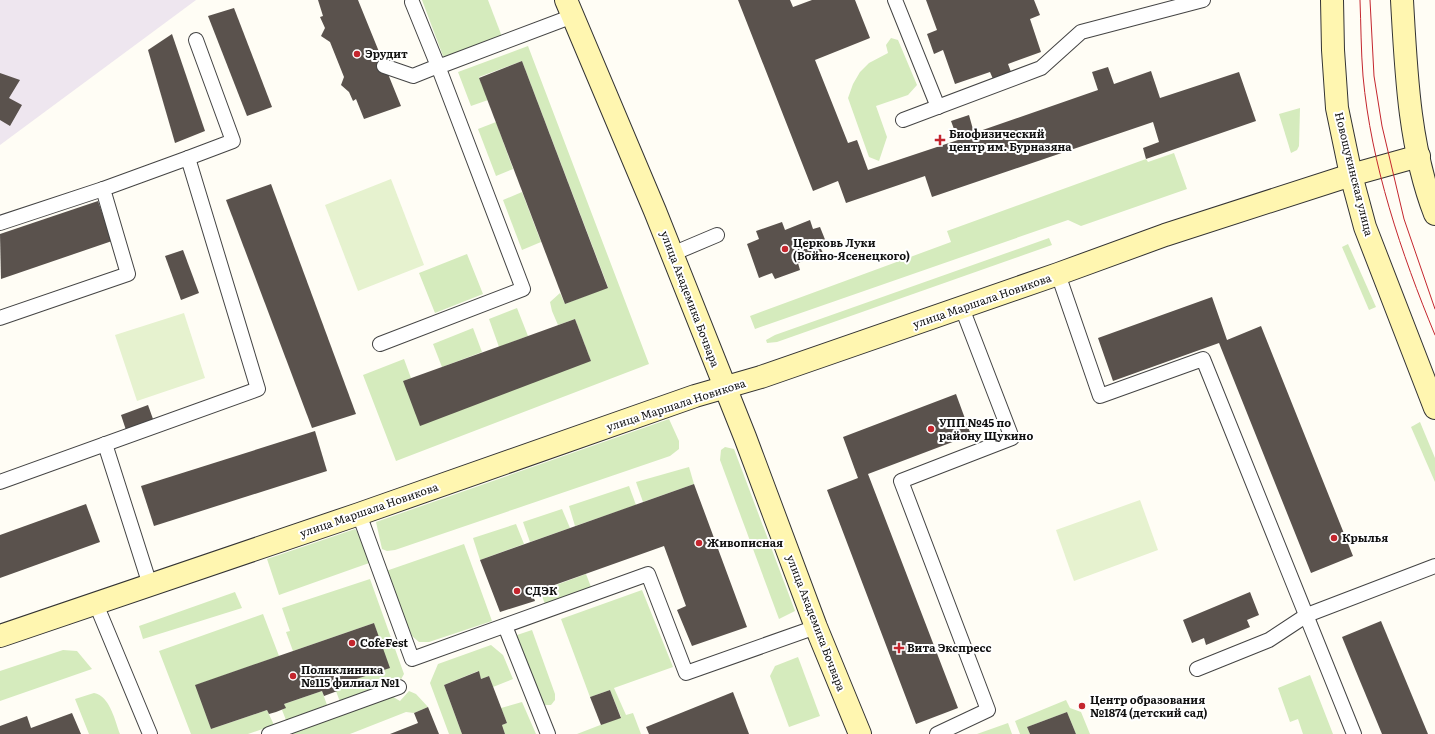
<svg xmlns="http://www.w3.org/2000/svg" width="1435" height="734" font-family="Literata,serif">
<rect width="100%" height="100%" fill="#fffdf5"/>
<path fill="#eee6ef" d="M0 0H196L0 145Z"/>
<g fill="#d5ebbd">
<path d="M422 0H488L504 42 446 64Z"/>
<path d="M891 38 898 40 917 85 908 95 876 106 887 137 879 161 869 157 848 98 853 84 860 72 869 63 888 53 886 45Z"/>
<path d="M528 46 649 364 396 461 363 375 404 359 411 378 403 381 591 361 575 319 558 325 552 311 550 302 560 293 565 304 608 287 522 61 479 77 488 100 471 106 458 72Z"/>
<path d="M1300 108 1299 146 1297 150 1291 153 1279 114Z"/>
<path d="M496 122 513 169 496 176 478 129Z"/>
<path d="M1174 153 1187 189 1081 226 1068 220 755 329 750 316 951 242 947 231 1146 159 1148 162Z"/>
<path d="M522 192 541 242 522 250 503 200Z"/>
<path d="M1049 238 1052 245 777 342 767 343 766 340 775 335Z"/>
<path d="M1348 244 1376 307 1369 310 1342 247Z"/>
<path d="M467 254 483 294 435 313 419 273Z"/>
<path d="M517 308 528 336 499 347 489 319Z"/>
<path d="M473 328 482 352 442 367 433 344Z"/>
<path d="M669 419 679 441V449L670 456 395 550 387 551 382 549 376 522Z"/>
<path d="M1420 422 1435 458V482L1411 427Z"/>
<path d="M725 447 734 449 795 611 779 619 720 460 721 450Z"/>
<path d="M689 467 694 484 643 502 636 482Z"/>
<path d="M629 486 636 505 575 526 569 506Z"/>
<path d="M562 509 570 528 530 542 523 522Z"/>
<path d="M516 524 524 544 480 560 473 538Z"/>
<path d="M355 529 364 539 372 562 279 595 267 559Z"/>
<path d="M464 544 492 621 429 642H419L412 636 386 571Z"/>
<path d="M586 574 591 587 545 604 540 591Z"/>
<path d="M370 579 404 674 400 681 340 702 336 691 338 685 389 668 374 623 293 651 286 632 290 631 282 608Z"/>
<path d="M642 590 673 667 614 688 626 715 633 713 641 734H577L621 717 610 690 590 697 561 619Z"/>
<path d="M235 592 242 608 143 639 139 626Z"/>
<path d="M263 614 279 656 196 685 211 729 267 710 274 725 248 734H191L159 651Z"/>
<path d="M532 630 555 694V700L551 705H545L541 701 517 635Z"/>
<path d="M491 645 503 655 513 679 493 687 489 676 481 679 478 671 444 685 462 734H449L430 683 438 664Z"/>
<path d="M63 650 77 651 92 669 0 701V671Z"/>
<path d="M798 657 820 716 789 727 770 676 775 666Z"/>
<path d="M1310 675 1333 734H1303L1298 719 1290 722 1278 688Z"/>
<path d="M322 691 327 705 286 720 282 710 285 708 284 704Z"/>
<path d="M409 691 416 694 428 707 414 713 406 712 350 734H290L390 695 400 701Z"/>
<path d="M94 693C110 696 115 721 120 734H89L75 699Z"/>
<path d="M1066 700 1070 708 1081 712 1090 734H1076L1067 712 1027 727 1030 734H1020L1015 721Z"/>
<path d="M522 702 536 734H505L502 725 507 723 501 708Z"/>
<path d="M1008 723 1012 734H977Z"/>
</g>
<g fill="#e6f2cf">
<path d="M391 179 424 265 358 291 325 205Z"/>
<path d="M184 313 205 378 137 401 115 335Z"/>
<path d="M1140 500 1158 550 1074 581 1056 530Z"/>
</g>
<g fill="#5a524d">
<path d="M318 0H358L401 106 364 119 356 99 353 101 349 92 341 85 344 77 330 42 321 36 325 28 320 17 323 16Z"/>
<path d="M738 0H790L793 7 812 0H855L870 38 815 60 848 143 857 140 868 170 958 140 951 121 969 115 974 133 1098 90 1092 72 1108 67 1114 84 1151 71 1160 98 1239 72 1256 121 1146 159 1143 148 1159 142 1153 122 932 197 925 176 846 203 838 181 813 191Z"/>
<path d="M926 0H1034L1040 15 1030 19 1041 52 1008 64 1011 72 993 79 990 72 955 84 943 50 934 54 927 34 937 30Z"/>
<path d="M234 8 272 107 247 116 208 16Z"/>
<path d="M172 34 205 131 175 143 148 50Z"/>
<path d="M522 61 608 288 565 304 479 78Z"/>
<path d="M0 73 20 80 9 98 22 105 10 126 0 120Z"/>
<path d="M271 184 356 414 312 428 226 200Z"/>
<path d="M98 201 112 241 1 279 0 234Z"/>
<path d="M810 220 813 229 820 227 826 242 819 245 823 253 798 263 800 270 775 279 772 273 759 278 747 244 759 239 756 231 782 222 785 230Z"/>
<path d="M183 250 199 293 181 300 165 256Z"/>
<path d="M1212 297 1227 340 1261 326 1353 556 1311 573 1219 343 1113 381 1098 338Z"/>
<path d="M575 319 591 361 420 426 403 381Z"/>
<path d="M956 394 971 435 868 474 958 708 916 724 827 490 858 478 843 437Z"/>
<path d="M148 405 153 419 126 430 121 415Z"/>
<path d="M315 431 327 471 154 526 141 486Z"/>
<path d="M694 484 747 627 692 646 677 610 686 606 664 546 532 593 535 601 500 612 480 560Z"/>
<path d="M86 504 100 542 0 578V535Z"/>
<path d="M1250 592 1259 615 1247 620 1250 627 1206 645 1204 638 1192 643 1183 620Z"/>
<path d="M1381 621 1428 734H1382L1355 669 1342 637Z"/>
<path d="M374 623 390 668 338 685 340 690 324 696 322 691 284 704 286 708 276 712 269 714 267 710 211 729 195 685Z"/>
<path d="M479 671 481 679 489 676 507 723 502 725 505 734H462L444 685Z"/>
<path d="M610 690 621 718 601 725 590 697Z"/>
<path d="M733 692 749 734H649L646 727Z"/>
<path d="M428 707 439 734H390L418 723 414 713Z"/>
<path d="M1067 712 1076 734H1030L1027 727Z"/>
<path d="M72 713 81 734H0V726L27 716 31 728Z"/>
</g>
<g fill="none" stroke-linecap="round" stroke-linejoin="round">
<g stroke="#444" stroke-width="16">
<g id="lane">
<path d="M895 0 938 107"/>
<path d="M384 66 413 76 438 66 412 2"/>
<path d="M903 120 1041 68 1081 32 1203 0"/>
<path d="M188 158 233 141 196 40"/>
<path d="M0 223 103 189"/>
<path d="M672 254 717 235"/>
<path d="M1058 274 1100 396 1203 359 1354 734"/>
<path d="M0 318 128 274 103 189 188 158 258 389 0 482"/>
<path d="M380 344 523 289 438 66 446 64 573 16"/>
<path d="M105 444 150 585"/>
<path d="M359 514 412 659 648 574 686 673 816 627"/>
<path d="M96 604 150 734"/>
<path d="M505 626 548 734"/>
<path d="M1197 669 1269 640 1307 615 1435 566"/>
<path d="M269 734 399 687"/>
<path d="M937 734 988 710 901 481 1012 438 962 308"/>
</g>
</g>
<g stroke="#333" stroke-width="24">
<g id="secondary">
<path d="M566 0 655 211 745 437 816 627 860 734"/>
<path d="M1332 0 1333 50 1337 108 1351 175 1365 227 1435 408"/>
<path d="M1402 0C1406 71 1409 147 1435 214"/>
<path d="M0 636 359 514 695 396 761 377 1058 274 1165 235 1351 175 1419 156"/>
</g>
</g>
<use href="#lane" stroke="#fff" stroke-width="14"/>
<use href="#secondary" stroke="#fff6b0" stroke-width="22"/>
<g stroke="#c4262e" stroke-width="1">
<path d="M1360 0C1361 25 1361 51 1363 76 1371 164 1401 253 1435 335"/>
<path d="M1370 0 1374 76 1382 126 1404 219 1435 309"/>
</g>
</g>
<g fill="#c4262e" stroke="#fff" stroke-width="1.5">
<circle cx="357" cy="54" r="4"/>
<path d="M938 134h4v4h4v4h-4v4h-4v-4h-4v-4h4z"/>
<circle cx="785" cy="249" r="4"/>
<circle cx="931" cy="429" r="4"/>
<circle cx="1334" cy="538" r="4"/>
<circle cx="699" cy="543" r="4"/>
<circle cx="517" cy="591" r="4"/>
<circle cx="352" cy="643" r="4"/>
<path d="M897 642h4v4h4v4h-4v4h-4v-4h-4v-4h4z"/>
<circle cx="293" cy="676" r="4"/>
<circle cx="1082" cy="706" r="4"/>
</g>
<g text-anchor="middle" stroke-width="4" stroke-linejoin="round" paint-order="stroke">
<g font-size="11" font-weight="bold" fill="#111" stroke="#fff" text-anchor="start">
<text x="365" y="58">Эрудит</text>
<text x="949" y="138">Биофизический<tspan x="949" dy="13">центр им. Бурназяна</tspan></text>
<text x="793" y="247">Церковь Луки<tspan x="793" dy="13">(Войно-Ясенецкого)</tspan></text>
<text x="939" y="427">УПП №45 по<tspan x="939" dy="13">району Щукино</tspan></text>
<text x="1342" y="542">Крылья</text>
<text x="707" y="547">Живописная</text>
<text x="525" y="595">СДЭК</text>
<text x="360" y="647">CofeFest</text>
<text x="907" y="652">Вита Экспресс</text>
<text x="301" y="674">Поликлиника<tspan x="301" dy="13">№115 филиал №1</tspan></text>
<text x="1090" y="704">Центр образования<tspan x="1090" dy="13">№1874 (детский сад)</tspan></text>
</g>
<g font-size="11" fill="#111" stroke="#fff">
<text transform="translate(1354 174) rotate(76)" y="4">Новощукинская улица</text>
<text transform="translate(690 299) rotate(69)" y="4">улица Академика Бочвара</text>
<text transform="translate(982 301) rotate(-19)" y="4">улица Маршала Новикова</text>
<text transform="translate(676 405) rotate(-18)" y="4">улица Маршала Новикова</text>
<text transform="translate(369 510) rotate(-19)" y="4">улица Маршала Новикова</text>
<text transform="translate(816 623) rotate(69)" y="4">улица Академика Бочвара</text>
</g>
</g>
</svg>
